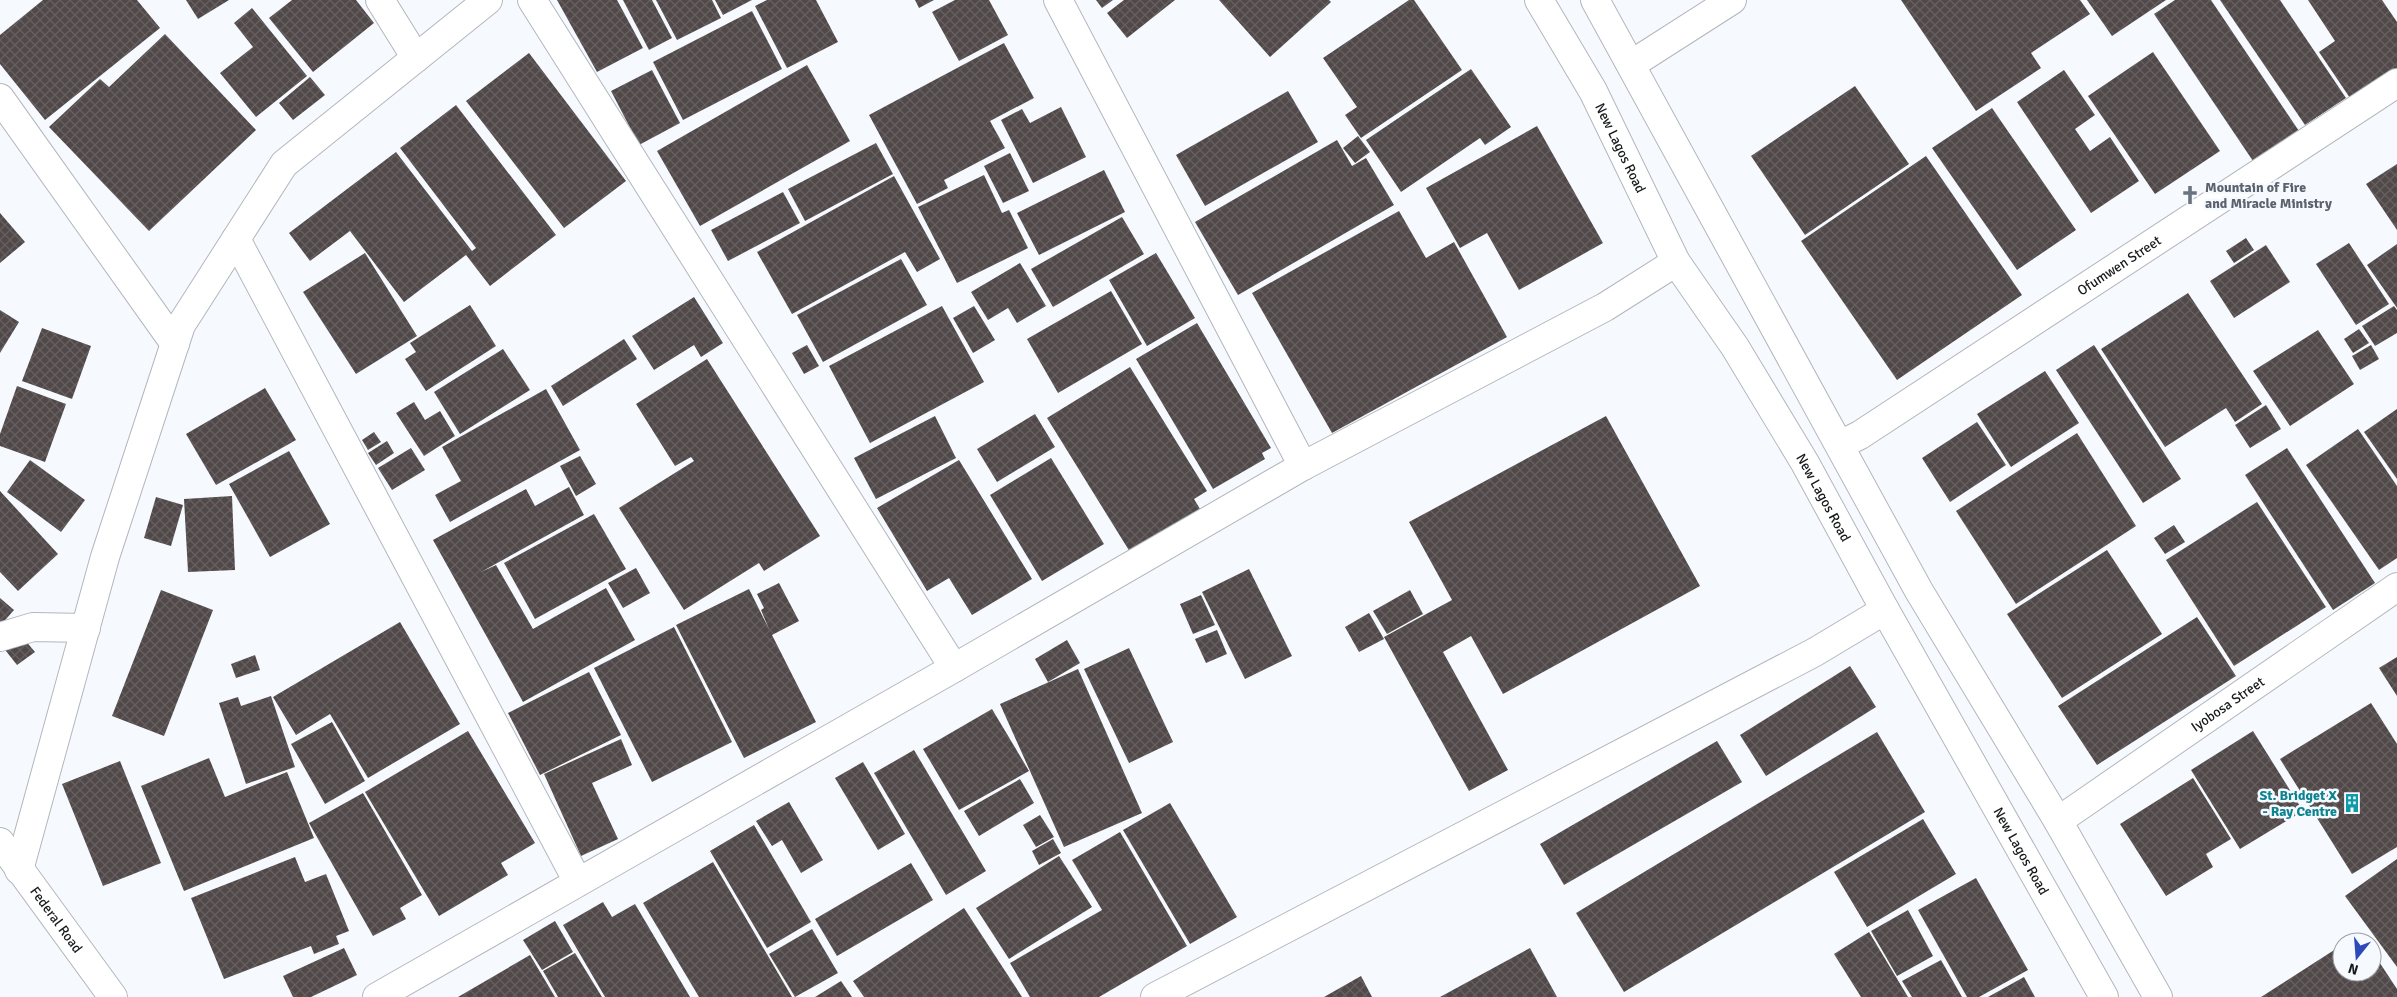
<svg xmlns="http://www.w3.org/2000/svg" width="2397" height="997" font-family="Signika,sans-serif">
<defs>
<pattern id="building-cross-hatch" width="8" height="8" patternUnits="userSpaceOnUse" patternTransform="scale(1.25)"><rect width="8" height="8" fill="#514949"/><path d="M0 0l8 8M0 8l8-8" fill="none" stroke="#666060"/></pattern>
</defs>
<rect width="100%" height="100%" fill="#f6faff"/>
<g fill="url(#building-cross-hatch)">
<path d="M43 0H137L160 28 45 120 0 64V35Z"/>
<path d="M186 0H229L198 19Z"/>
<path d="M292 0H356L374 23 313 72 269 18Z"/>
<path d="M557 0H617L643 48 597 72Z"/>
<path d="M623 0H652L672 38 649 50Z"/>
<path d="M656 0H712L721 18 677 40Z"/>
<path d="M715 0H752L723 15Z"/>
<path d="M767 0H816L838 42 787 68 755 6Z"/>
<path d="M915 0H934L919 8Z"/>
<path d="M955 0H989L1008 35 959 61 932 12Z"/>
<path d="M1096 0H1113L1102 8Z"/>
<path d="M1124 0H1175L1127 38 1107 13Z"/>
<path d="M1219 0H1329L1331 2 1270 57Z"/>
<path d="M1409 0H1414L1462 70 1361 138 1345 115 1357 107 1323 58Z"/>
<path d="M1901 0H2080L2090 14 2031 53 2041 68 1976 111Z"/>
<path d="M2087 0H2166L2112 36Z"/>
<path d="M2175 0H2211L2301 134 2255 164 2154 14Z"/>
<path d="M2220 0H2280L2346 98 2305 125Z"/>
<path d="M2308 0H2382L2397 22V68L2350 98 2319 52 2335 41Z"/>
<path d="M252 8 307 76 256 117 220 73 253 47 234 23Z"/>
<path d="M752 11 782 69 683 120 653 62Z"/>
<path d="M165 34 256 130 149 231 49 127 100 79 109 87Z"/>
<path d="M1004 43 1034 98 990 121 1005 148 944 180 948 188 917 204 869 115Z"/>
<path d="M2153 52 2220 151 2155 194 2088 96Z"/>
<path d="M529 53 626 181 564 228 466 101Z"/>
<path d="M807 65 850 141 700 226 657 151Z"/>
<path d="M1471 69 1511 127 1485 145 1480 138 1401 192 1366 140Z"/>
<path d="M652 70 680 123 639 145 611 91Z"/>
<path d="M2064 70 2095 115 2075 129 2090 151 2110 137 2139 181 2091 213 2017 102Z"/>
<path d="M310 77 325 95 293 120 279 103Z"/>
<path d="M1855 86 1909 164 1805 235 1751 156Z"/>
<path d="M1288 91 1318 142 1205 206 1176 155Z"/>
<path d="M456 105 556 235 490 286 466 255 404 302 350 231 310 261 289 233 396 152 472 251 476 248 400 148Z"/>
<path d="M1061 107 1086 157 1033 183 1001 120 1022 109 1030 123Z"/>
<path d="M1992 108 2076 230 2017 270 1932 148Z"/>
<path d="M1537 126 1603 243 1519 290 1487 233 1460 248 1426 188Z"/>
<path d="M1358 136 1370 152 1355 163 1343 148Z"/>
<path d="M1337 140 1352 166 1366 158 1394 205 1238 295 1195 222Z"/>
<path d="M876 143 893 174 805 221 788 189Z"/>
<path d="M1010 153 1029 191 1003 203 984 166Z"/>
<path d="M1926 156 2022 295 1897 380 1801 241Z"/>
<path d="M2397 164V230L2366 184Z"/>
<path d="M1104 170 1125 212 1039 255 1017 213Z"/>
<path d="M984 175 1002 213 1009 210 1028 248 957 283 918 207Z"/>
<path d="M894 176 940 259 917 272 905 252 792 314 757 252Z"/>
<path d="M783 192 800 223 728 261 711 230Z"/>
<path d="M1399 211 1426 258 1454 242 1507 337 1332 433 1252 293Z"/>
<path d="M0 213 25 242 0 263Z"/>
<path d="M1122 217 1144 254 1053 307 1031 269Z"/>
<path d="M2246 238 2254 250 2234 263 2226 251Z"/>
<path d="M2349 243 2389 304 2356 325 2316 264Z"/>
<path d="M2397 244V308L2367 265Z"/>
<path d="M2266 245 2290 282 2234 318 2210 281Z"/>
<path d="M365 253 417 336 356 374 303 292Z"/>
<path d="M1156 253 1195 318 1147 346 1109 280Z"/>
<path d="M901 259 927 305 823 362 797 315Z"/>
<path d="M1020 263 1046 306 1017 323 1008 308 988 320 971 292Z"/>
<path d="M1111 291 1142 344 1058 393 1027 339Z"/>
<path d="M2188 293 2262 404 2235 422 2226 408 2165 447 2101 349Z"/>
<path d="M694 297 723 343 701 357 694 345 654 370 632 336Z"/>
<path d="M470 305 496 346 426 391 405 359 416 352 410 343Z"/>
<path d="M942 306 984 382 870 443 829 366Z"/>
<path d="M974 306 995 340 973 353 953 318Z"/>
<path d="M2394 306 2397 310V333L2375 346 2362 326Z"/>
<path d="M0 310 19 322 0 353Z"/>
<path d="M1197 323 1271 448 1262 453 1265 459 1213 489 1136 359Z"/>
<path d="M42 328 91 346 72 399 22 381Z"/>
<path d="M2359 329 2369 343 2353 353 2344 339Z"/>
<path d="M2318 330 2354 384 2290 426 2253 371Z"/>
<path d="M624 339 637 359 563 406 551 386Z"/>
<path d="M807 345 819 366 804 374 792 353Z"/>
<path d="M2094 345 2181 479 2143 503 2056 370Z"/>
<path d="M2371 345 2379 359 2360 370 2352 356Z"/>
<path d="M503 349 530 390 460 434 434 392Z"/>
<path d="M707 359 820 536 764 571 759 563 684 610 619 508 694 461 691 457 675 466 636 404Z"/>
<path d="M1130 367 1207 491 1194 499 1200 509 1130 552 1047 418Z"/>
<path d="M2045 371 2079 423 2011 467 1977 414Z"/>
<path d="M17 386 66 404 45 462 0 446V434Z"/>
<path d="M265 388 296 440 216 485 186 434Z"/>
<path d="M546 389 580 450 450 522 435 495 461 481 442 447Z"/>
<path d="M414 402 425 420 440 411 455 436 424 456 396 413Z"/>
<path d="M2266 405 2281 429 2250 448 2235 425Z"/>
<path d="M2397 409V479L2364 432Z"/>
<path d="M1035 414 1055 447 997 482 977 449Z"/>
<path d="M935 416 956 458 876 499 854 458Z"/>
<path d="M1606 416 1700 586 1503 694 1471 636 1443 652 1508 770 1469 791 1384 637 1452 600 1409 522Z"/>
<path d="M1977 422 2006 465 1950 502 1922 458Z"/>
<path d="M2358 429 2397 486V558L2379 570 2306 465Z"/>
<path d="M374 432 381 442 368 450 362 440Z"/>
<path d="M2077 433 2136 526 2016 604 1956 511Z"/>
<path d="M387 441 394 453 376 465 368 453Z"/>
<path d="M411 448 425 470 392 490 378 468Z"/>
<path d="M2287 448 2375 583 2333 610 2245 475Z"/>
<path d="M289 451 330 524 270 557 229 484Z"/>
<path d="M580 456 596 484 576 496 560 466Z"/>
<path d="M1051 458 1104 544 1042 581 990 495Z"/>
<path d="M30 460 85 500 61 532 7 492Z"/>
<path d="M959 460 1032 579 972 615 949 578 927 591 877 508Z"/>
<path d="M569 487 584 515 481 572 496 565 533 629 606 588 635 640 523 702 433 540 526 489 535 506Z"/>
<path d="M0 491 58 554 18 591 0 572Z"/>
<path d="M232 496 235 570 188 572 184 499Z"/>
<path d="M156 497 183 505 171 546 144 538Z"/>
<path d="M2257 502 2326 607 2234 666 2166 560Z"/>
<path d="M594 514 626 569 535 619 504 563Z"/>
<path d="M2174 525 2185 542 2165 554 2154 538Z"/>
<path d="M2107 550 2162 634 2062 698 2007 614Z"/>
<path d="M636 568 650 593 623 608 608 583Z"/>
<path d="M1249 569 1292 656 1245 679 1202 592Z"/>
<path d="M779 583 799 621 772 635 816 722 744 758 676 625 749 589 769 629 761 610 764 608 757 594Z"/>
<path d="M161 590 213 610 164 736 112 716Z"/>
<path d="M1410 590 1423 614 1387 634 1373 611Z"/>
<path d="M1201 595 1215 625 1193 634 1180 604Z"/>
<path d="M0 598 14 610 0 626Z"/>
<path d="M1369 613 1384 639 1359 652 1345 627Z"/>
<path d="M2197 617 2236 676 2097 765 2058 706Z"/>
<path d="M400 622 460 724 368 778 330 714 296 735 273 697Z"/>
<path d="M674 627 732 742 652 782 594 668Z"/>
<path d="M1217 630 1227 654 1206 663 1195 639Z"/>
<path d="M19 633 35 652 17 665 2 646Z"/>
<path d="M1067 640 1080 663 1048 682 1035 659Z"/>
<path d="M1129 648 1173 742 1129 763 1084 669Z"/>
<path d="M255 655 260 670 236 678 231 664Z"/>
<path d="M2397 657V696L2379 668Z"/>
<path d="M1850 666 1876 707 1766 776 1740 735Z"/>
<path d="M1078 669 1142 813 1064 847 1000 704Z"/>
<path d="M589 672 621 735 540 775 508 713Z"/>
<path d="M271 696 295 767 246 784 219 703 238 697 241 706Z"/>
<path d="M2371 703 2397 744V847L2352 874 2280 759Z"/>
<path d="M992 709 1029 771 959 810 923 749Z"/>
<path d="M332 722 365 781 325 804 291 744Z"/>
<path d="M468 731 535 843 501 863 508 875 439 916 365 792Z"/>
<path d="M2253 731 2303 811 2240 849 2191 770Z"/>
<path d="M1877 732 1925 812 1624 992 1576 913Z"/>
<path d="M621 739 632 765 592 783 618 839 581 856 544 774Z"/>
<path d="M1717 741 1742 782 1564 885 1540 844Z"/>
<path d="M914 750 986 871 946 895 874 773Z"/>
<path d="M209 758 225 797 287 772 314 838 184 891 141 786Z"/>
<path d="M120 761 161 863 103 886 62 784Z"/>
<path d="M863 762 905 834 878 850 835 778Z"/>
<path d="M2193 778 2231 839 2206 854 2213 867 2166 896 2120 824Z"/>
<path d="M1020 779 1034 803 979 836 964 811Z"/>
<path d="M363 793 422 895 400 908 406 919 373 936 309 823Z"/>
<path d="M789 802 823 860 801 873 782 840 772 846 756 821Z"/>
<path d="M1170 803 1237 917 1190 944 1123 830Z"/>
<path d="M1040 815 1054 837 1036 847 1023 825Z"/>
<path d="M1923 819 1956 874 1867 927 1834 872Z"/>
<path d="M754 825 811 922 767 948 710 851Z"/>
<path d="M1120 832 1187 946 1099 997H1030L1010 963 1102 910 1072 860Z"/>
<path d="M1053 839 1061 853 1039 865 1032 851Z"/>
<path d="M1059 856 1092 907 1009 959 976 908Z"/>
<path d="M295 857 305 882 326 874 349 931 336 936 339 944 314 954 311 946 224 979 191 898Z"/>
<path d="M2397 859V967L2345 896Z"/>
<path d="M713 862 792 997H699L643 903Z"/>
<path d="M911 863 933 900 837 956 815 919Z"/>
<path d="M1976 878 2028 970 1979 997H1967L1918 910Z"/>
<path d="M603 902 612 917 635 904 690 997H605L563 925Z"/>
<path d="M964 908 1022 997H864L853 981Z"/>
<path d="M1908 910 1933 956 1897 976 1871 931Z"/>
<path d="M555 921 573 952 542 970 523 940Z"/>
<path d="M812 929 838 973 795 997 769 954Z"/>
<path d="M1869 932 1908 997H1861L1834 954Z"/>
<path d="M2361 933 2366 942H2347Z"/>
<path d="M2342 945V972H2372V951L2397 989V997H2261Z"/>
<path d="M344 948 357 975 311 997H293L283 976Z"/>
<path d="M1530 948 1557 997H1440Z"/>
<path d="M575 953 602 997H558L543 971Z"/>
<path d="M530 955 555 997H458Z"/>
<path d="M1941 960 1962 997H1912L1902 981Z"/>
<path d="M1361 976 1372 997H1324Z"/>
<path d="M2024 977 2035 997H1988Z"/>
<path d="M841 981 852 997H815Z"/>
</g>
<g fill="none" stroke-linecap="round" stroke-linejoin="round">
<g stroke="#b2b7bd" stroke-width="30">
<g id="minor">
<path d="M380 0 416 58"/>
<path d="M532 0 954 668"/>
<path d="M1058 0 1303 466"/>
<path d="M1632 64 1732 0"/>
<path d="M0 98 175 344"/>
<path d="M236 239 578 882"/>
<path id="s1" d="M1840 445 1860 435 2397 83"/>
<path d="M0 637 33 627 86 628"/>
<path id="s2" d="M2058 821 2397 587"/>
<path id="s3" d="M0 842 113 997"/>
<path d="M19 870 105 557 181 325 284 164 488 0"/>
<path d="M377 997 954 668 1303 466 1605 307 1676 262"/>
<path d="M1155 997 1815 652 1885 610"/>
</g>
</g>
<g stroke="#b2b7bd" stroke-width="30">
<g id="major">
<path id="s4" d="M1539 0 1593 91 1676 262 1735 347 1805 463 1885 610 2104 997"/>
<path d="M1595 0 1919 591 2058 821 2158 997"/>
</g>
</g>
<use href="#minor" stroke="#fff" stroke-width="28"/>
<use href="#major" stroke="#fff" stroke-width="28"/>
</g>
<defs>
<g id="church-bare" transform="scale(1.5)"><path d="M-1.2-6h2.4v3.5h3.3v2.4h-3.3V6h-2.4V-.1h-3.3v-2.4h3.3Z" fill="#6b7280" stroke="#f6faff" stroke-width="2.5" paint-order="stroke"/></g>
<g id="building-bare" transform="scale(1.5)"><path d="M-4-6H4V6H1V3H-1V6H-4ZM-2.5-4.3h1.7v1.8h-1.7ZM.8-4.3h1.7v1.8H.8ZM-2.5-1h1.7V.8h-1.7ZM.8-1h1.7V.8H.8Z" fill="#0f9aa8" stroke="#f6faff" stroke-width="2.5" paint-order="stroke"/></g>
</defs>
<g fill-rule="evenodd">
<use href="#church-bare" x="2190" y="195"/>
<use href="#building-bare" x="2352" y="803"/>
</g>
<g text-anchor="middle" stroke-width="5" stroke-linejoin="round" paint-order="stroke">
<g font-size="14" fill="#17191b" stroke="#f6faff">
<text dy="5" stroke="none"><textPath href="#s4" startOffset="169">New Lagos Road</textPath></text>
<text dy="5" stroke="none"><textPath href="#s1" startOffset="332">Ofumwen Street</textPath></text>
<text dy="5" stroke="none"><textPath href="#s4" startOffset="574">New Lagos Road</textPath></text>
<text dy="5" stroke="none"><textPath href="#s2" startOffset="206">Iyobosa Street</textPath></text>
<text dy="5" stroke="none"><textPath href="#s4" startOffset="979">New Lagos Road</textPath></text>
<text dy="5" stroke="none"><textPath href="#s3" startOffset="96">Federal Road</textPath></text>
</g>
<g font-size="14" font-weight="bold" fill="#5b616d" stroke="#f6faff" text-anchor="start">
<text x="2205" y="192">Mountain of Fire<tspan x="2205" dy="16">and Miracle Ministry</tspan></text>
</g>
<g font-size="14" font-weight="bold" fill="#0d838f" stroke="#f6faff" text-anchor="end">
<text x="2337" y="800">St. Bridget X<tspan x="2337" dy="16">- Ray Centre</tspan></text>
</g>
</g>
<g transform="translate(2357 957) rotate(197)"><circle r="24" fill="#f6faff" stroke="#9da0a4"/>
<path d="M0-4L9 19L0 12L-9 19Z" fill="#2d49ba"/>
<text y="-8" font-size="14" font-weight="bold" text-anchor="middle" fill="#17191b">N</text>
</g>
</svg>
